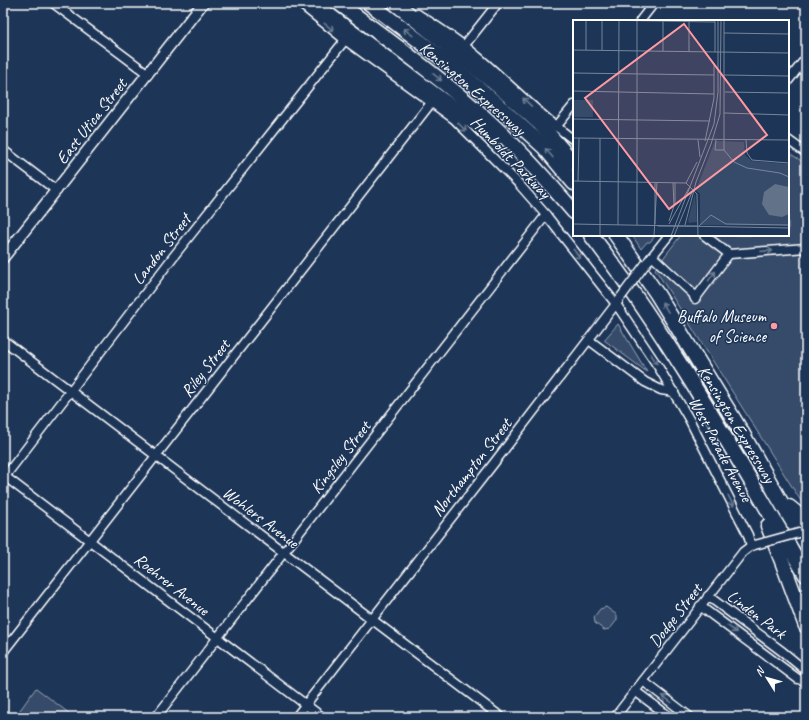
<svg xmlns="http://www.w3.org/2000/svg" width="809" height="720" font-family="Caveat,sans-serif">
<rect width="100%" height="100%" fill="#1d3557"/>
<filter id="ink" filterUnits="userSpaceOnUse"><feTurbulence type="fractalNoise" baseFrequency=".025" numOctaves="2"/><feDisplacementMap in="SourceGraphic" scale="8" xChannelSelector="R" yChannelSelector="G"/><feConvolveMatrix kernelMatrix="1 2 1 2 8 2 1 2 1" color-interpolation-filters="sRGB"/></filter>
<g filter="url(#ink)">
<g fill="#364b69" stroke="#9aa5b4">
<path d="M788 152 806 164V509L655 269 681 235H788Z"/>
<path d="M632 235H656L650 242H647L641 249Z"/>
<path d="M618 324 647 372 604 340Z"/>
<path d="M606 607 617 615V620L610 629 604 630 595 623 594 617 600 609Z"/>
<path d="M36 688 74 717H15Z"/>
</g>
<g fill="none" stroke-linecap="round" stroke-linejoin="round">
<g stroke="#fff" stroke-width="11">
<g id="minor">
<path d="M53 3 148 74"/>
<path d="M299 3 345 40 454 119 518 183 546 215 616 304 659 368 689 419 748 535 751 546"/>
<path d="M418 14C438 27 459 40 477 56 510 84 539 115 574 140"/>
<path d="M640 21 654 3"/>
<path d="M464 46 498 3"/>
<path d="M788 81 806 58"/>
<path d="M556 127 574 105"/>
<path d="M788 140 806 153"/>
<path d="M3 150 57 191"/>
<path d="M704 235 729 254 806 248"/>
<path d="M652 256 693 294 695 299 729 254"/>
<path d="M649 260 669 235"/>
<path d="M3 340 501 717"/>
<path d="M589 340 645 382 661 390 674 392"/>
<path d="M3 475 322 717"/>
<path d="M3 479 173 257 345 40"/>
<path d="M708 596 783 652 806 671"/>
<path d="M700 606 798 679 806 681"/>
<path d="M3 652 431 103"/>
<path d="M643 681 690 717"/>
<path d="M635 691 670 717"/>
<path d="M156 717 546 215"/>
<path d="M296 717 494 463 619 300"/>
<path d="M615 717 743 552 751 546 766 542"/>
</g>
</g>
<g stroke="#fff" stroke-width="13">
<path id="tertiary" d="M3 258 203 3"/>
</g>
<g stroke="#fff" stroke-width="17">
<g id="motorway">
<path d="M313 3 442 100 496 138"/>
<path d="M339 3C385 38 432 71 475 109 511 140 543 176 574 212"/>
<path d="M369 3 450 64 490 98 544 147 574 183"/>
<path d="M395 3 498 86 539 123 574 163"/>
<path d="M591 235C673 342 738 460 806 575"/>
<path d="M616 235 657 294 741 431 778 497 806 544"/>
<path d="M789 507 800 516 806 524"/>
<path d="M768 526 783 564 806 626"/>
</g>
</g>
<use href="#minor" stroke="#1d3557" stroke-width="8"/>
<use href="#tertiary" stroke="#1d3557" stroke-width="10"/>
<use href="#motorway" stroke="#1d3557" stroke-width="14"/>
<g stroke="#fff" stroke-width="11" stroke-linecap="butt">
<g id="minor-bridge">
<path d="M621 297 647 262"/>
<path d="M766 542 806 531"/>
</g>
</g>
<use href="#minor-bridge" stroke="#1d3557" stroke-width="8"/>
</g>
<defs><path id="oneway-shaft" d="M-6 0H5M1.5-3L5.5 0L1.5 3" fill="none" stroke-width="1.6" stroke-linecap="round" stroke-linejoin="round"/></defs>
<g stroke="#6c7c92">
<use href="#oneway-shaft" transform="translate(329 27) rotate(38)"/>
<use href="#oneway-shaft" transform="translate(408 32) rotate(-143)"/>
<use href="#oneway-shaft" transform="translate(437 77) rotate(39)"/>
<use href="#oneway-shaft" transform="translate(527 102) rotate(-137)"/>
<use href="#oneway-shaft" transform="translate(462 127) rotate(45)"/>
<use href="#oneway-shaft" transform="translate(549 153) rotate(-130)"/>
<use href="#oneway-shaft" transform="translate(767 251) rotate(-4)"/>
<use href="#oneway-shaft" transform="translate(577 254) rotate(52)"/>
<use href="#oneway-shaft" transform="translate(712 276) rotate(-53)"/>
<use href="#oneway-shaft" transform="translate(665 307) rotate(-122)"/>
<use href="#oneway-shaft" transform="translate(654 359) rotate(57)"/>
<use href="#oneway-shaft" transform="translate(731 501) rotate(63)"/>
<use href="#oneway-shaft" transform="translate(732 629) rotate(38)"/>
<use href="#oneway-shaft" transform="translate(667 699) rotate(-143)"/>
</g>
</g>
<circle fill="#ff9aa2" stroke="#1d3557" stroke-width="1.5" cx="774" cy="326" r="4"/>
<g text-anchor="middle" stroke-width="3" stroke-linejoin="round" paint-order="stroke">
<g font-size="17" fill="#fff" stroke="#1d3557">
<text transform="translate(473 88) rotate(41)" y="6">Kensington Expressway</text>
<text transform="translate(91 121) rotate(-52)" y="6">East Utica Street</text>
<text transform="translate(511 157) rotate(46)" y="6">Humboldt Parkway</text>
<text transform="translate(161 249) rotate(-52)" y="6">Landon Street</text>
<text transform="translate(205 368) rotate(-52)" y="6">Riley Street</text>
<text transform="translate(737 424) rotate(59)" y="6">Kensington Expressway</text>
<text transform="translate(721 449) rotate(62)" y="6">West Parade Avenue</text>
<text transform="translate(340 457) rotate(-52)" y="6">Kingsley Street</text>
<text transform="translate(471 467) rotate(-52)" y="6">Northampton Street</text>
<text transform="translate(261 517) rotate(37)" y="6">Wohlers Avenue</text>
<text transform="translate(172 584) rotate(38)" y="6">Roehrer Avenue</text>
<text transform="translate(757 614) rotate(37)" y="6">Linden Park</text>
<text transform="translate(675 615) rotate(-52)" y="6">Dodge Street</text>
</g>
<g font-size="17" fill="#fff" stroke="#1d3557" text-anchor="end">
<text x="766" y="322">Buffalo Museum<tspan x="766" dy="20">of Science</tspan></text>
</g>
</g>
<g transform="translate(573 20)">
<rect width="216" height="216" fill="#1d3557"/>
<path d="M0 80H20V97H0ZM142 121 171 122 172 135 179 141 216 144V206L127 205V174L123 170ZM122 173 124 202 116 203 115 200Z" fill="#364b69"/>
<path d="M202 164 216 167V194L209 197 196 195 189 184 191 172Z" fill="#617289"/>
<path fill="none" stroke="#77869a" stroke-width="1" d="M13 0V30M22 0 142 2M29 0V30M151 0V130L161 142 174 148 207 153 216 157M90 1V31M151 13 216 14M0 30 216 33M116 32V1M142 32V0M0 53 141 55M151 55 216 56M0 71 141 74M152 72 216 73M151 93 216 95M0 99 137 101M0 118 216 120M125 120 127 137M143 120 142 130H151M173 120 174 133 179 140 216 143M132 121 141 78V43M0 161 113 163 124 174 125 216M5 161 6 118M82 162V204M123 162 138 124 147 94 148 0M100 163 101 186M113 163 124 142M96 201 102 183V163M0 204 216 208M96 204 116 168M45 205 46 0M64 205V0M112 205 123 162M85 206H125M126 206 138 195 153 204 216 205M27 216V118M81 216 84 162M98 216 141 104 145 72V0M101 216 119 172"/>
<path fill="#ff9aa2" fill-opacity="0.15" stroke="#ff9aa2" stroke-width="2" d="M111 4 194 115 96 189 12 78Z"/>
<rect width="216" height="216" fill="none" stroke="#fff" stroke-width="2"/>
</g>
<rect width="809" height="720" fill="none" stroke="#1d3557" stroke-width="16"/>
<rect x="8" y="8" width="793" height="704" fill="none" stroke="#fff" stroke-width="1.5" filter="url(#ink)"/>
<g transform="translate(767 678) rotate(307)" stroke="#1d3557" stroke-width="3" paint-order="stroke">
<path d="M0-3L7 15L0 10L-7 15Z" fill="#ffffff"/>
<text y="-6" font-size="11" font-weight="bold" text-anchor="middle" fill="#ffffff">N</text>
</g>
</svg>
